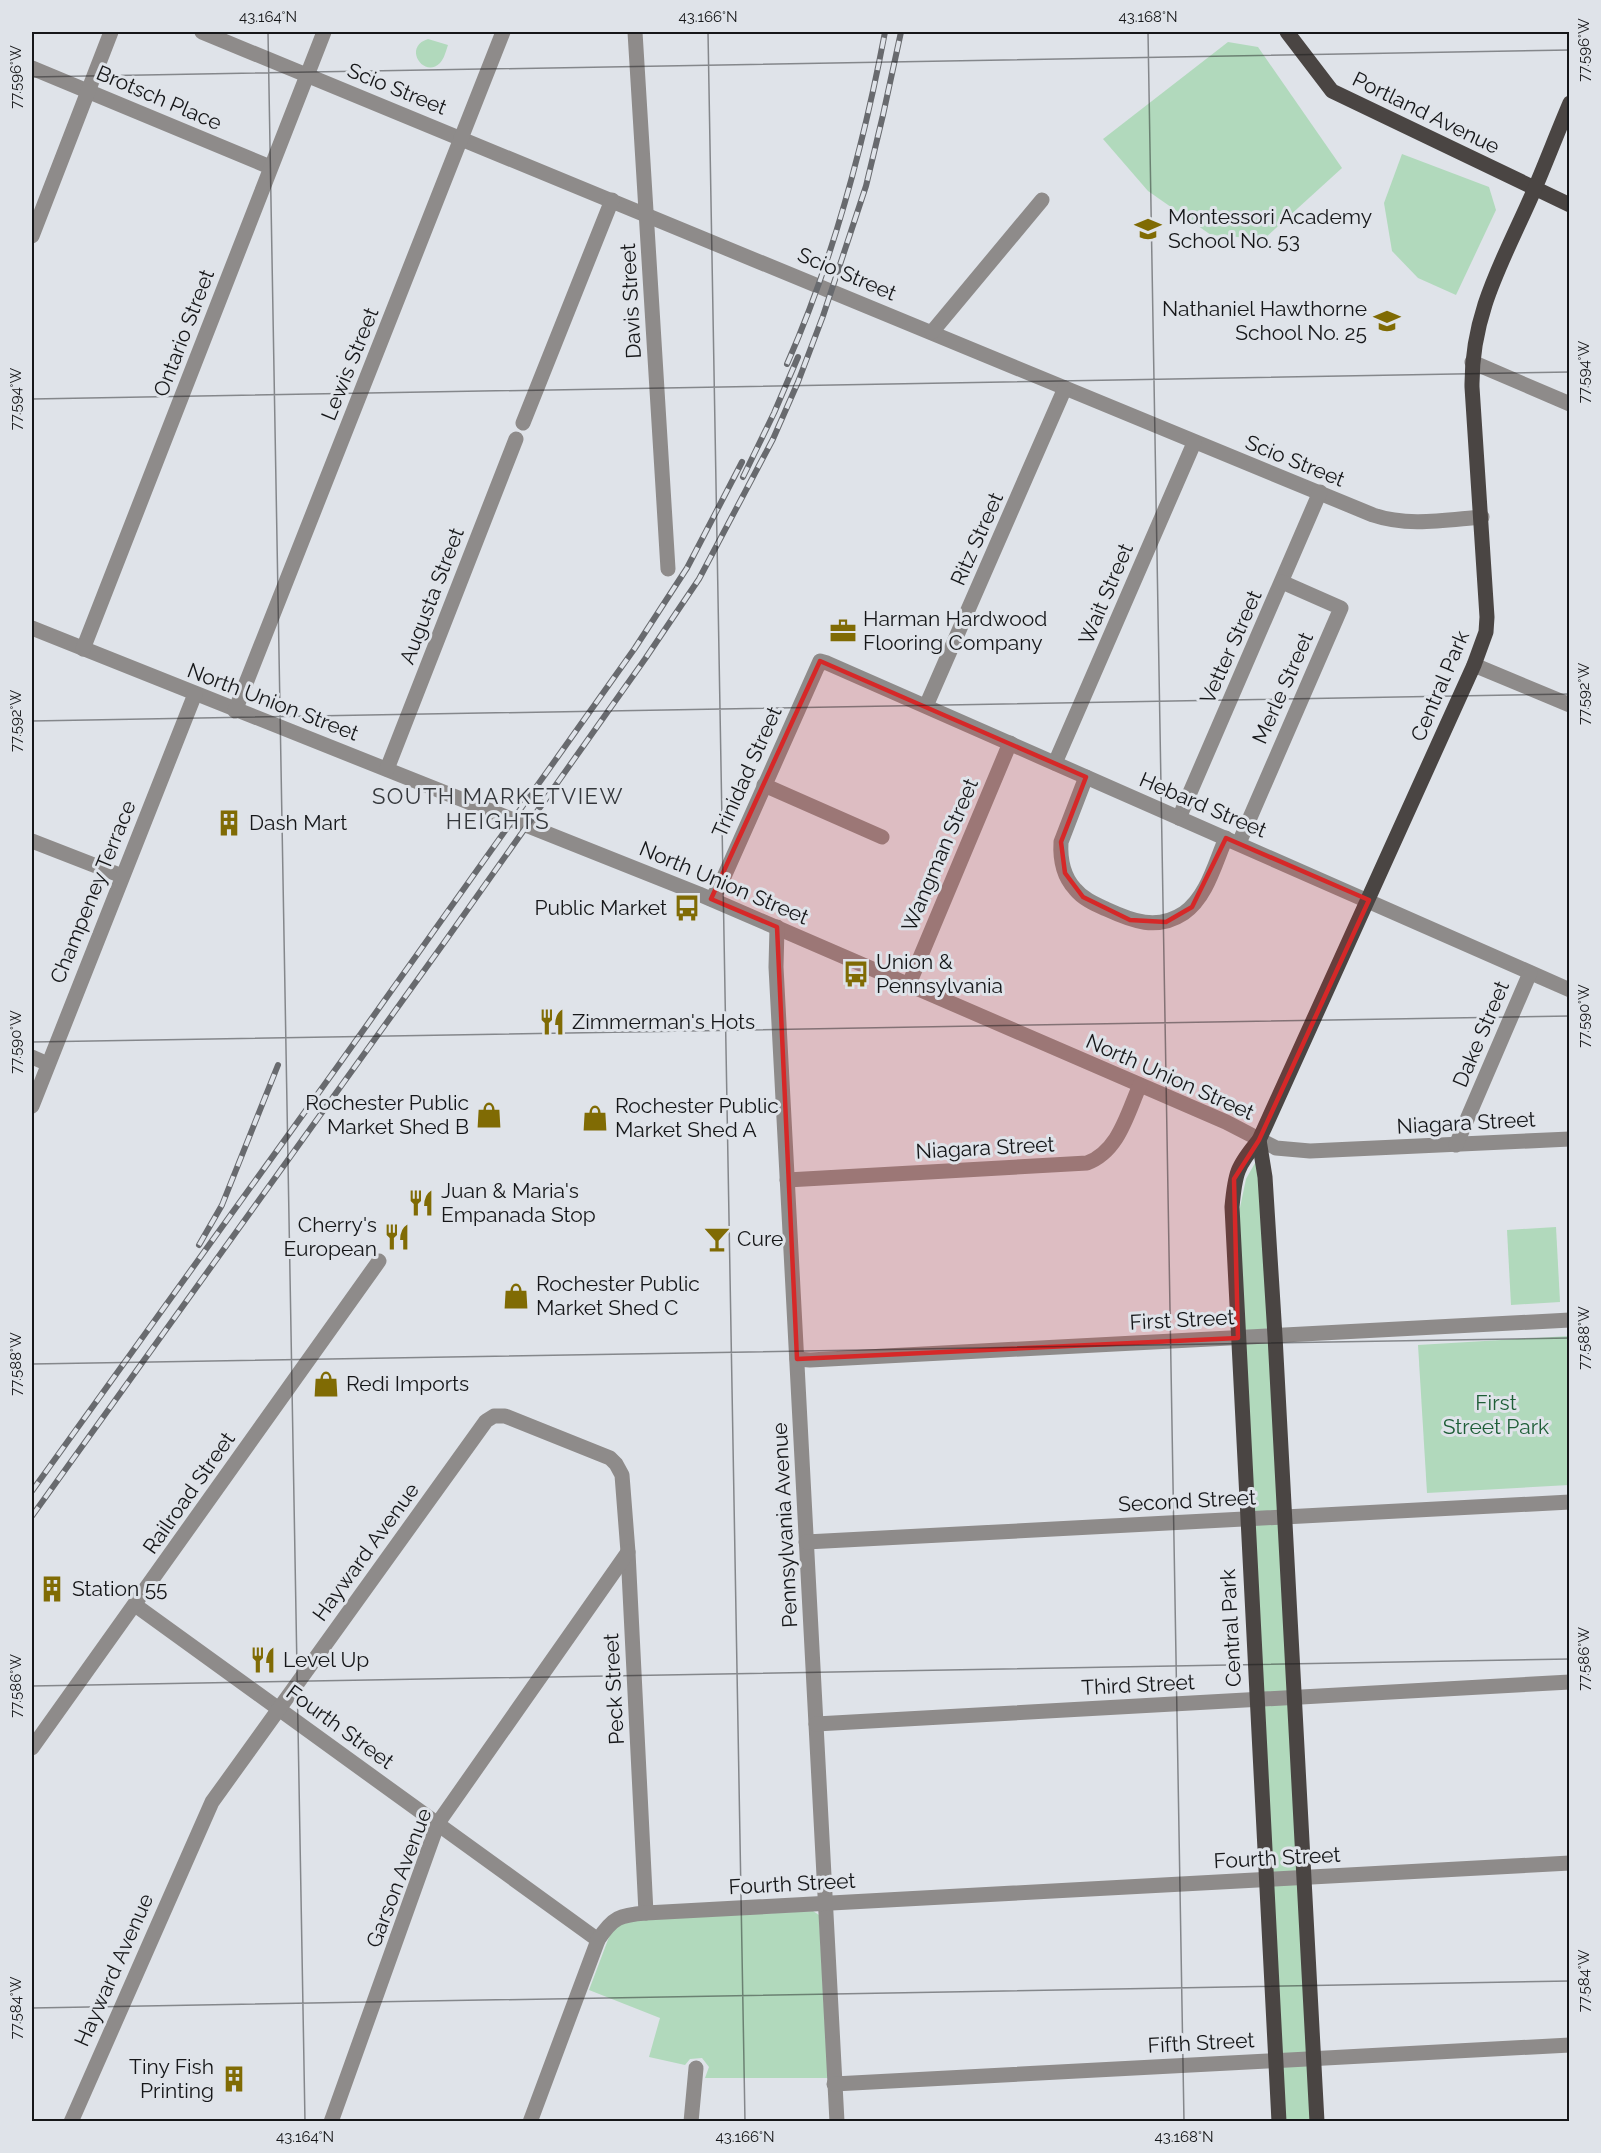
<svg xmlns="http://www.w3.org/2000/svg" width="1601" height="2153" font-family="Raleway,sans-serif">
<rect width="100%" height="100%" fill="#dfe3e9"/>
<g fill="#b1d9bc">
<path d="M428 39 448 45C446 51 444 59 440 63 424 79 402 47 428 39Z"/>
<path d="M1228 42 1258 47 1342 168 1264 239 1211 235 1148 191 1103 139Z"/>
<path d="M1402 154 1489 187 1496 210 1456 295 1418 278 1392 251 1384 203Z"/>
<path d="M1255 1163 1260 1166 1311 2121H1285L1238 1217 1246 1179Z"/>
<path d="M1556 1227 1560 1302 1511 1305 1507 1230Z"/>
<path d="M1569 1336V1485L1427 1493 1418 1345Z"/>
<path d="M813 1911 819 1915 828 2078H705L709 2067 702 2058 690 2059 685 2065 649 2057 660 2018 589 1990 612 1929 622 1921Z"/>
</g>
<g fill="none" stroke-linecap="round" stroke-linejoin="round">
<g stroke="#8e8b8a" stroke-width="15">
<path d="M202 32 1373 515C1408 527 1445 520 1482 517"/>
<path d="M635 32 668 569"/>
<path d="M32 68 270 167"/>
<path d="M32 236 111 32"/>
<path d="M932 332 1042 200"/>
<path d="M1472 362 1570 404"/>
<path d="M523 423 612 200"/>
<path d="M32 628 699 894 1226 1122 1276 1148 1310 1151 1570 1139"/>
<path d="M83 649 324 32"/>
<path d="M1474 665 1570 705"/>
<path d="M926 706 1065 388"/>
<path d="M235 711 503 32"/>
<path d="M1055 763 1194 443"/>
<path d="M387 769 516 439"/>
<path d="M1086 777 1061 842C1060 859 1063 876 1075 889 1083 899 1095 904 1106 909 1132 921 1157 931 1184 913 1207 897 1215 863 1226 838"/>
<path d="M764 785 882 837"/>
<path d="M1179 818 1320 492"/>
<path d="M32 841 122 876"/>
<path d="M1239 843 1341 608 1282 582"/>
<path d="M711 899 719 888 820 661 827 663 1570 990"/>
<path d="M777 927 776 967 837 2122"/>
<path d="M909 984 1010 743"/>
<path d="M32 1057 48 1064"/>
<path d="M32 1106 195 694"/>
<path d="M1456 1145 1530 973"/>
<path d="M787 1180 1087 1163C1119 1151 1127 1114 1140 1085"/>
<path d="M797 1359 810 1360 1570 1320"/>
<path d="M806 1542 1570 1502"/>
<path d="M135 1605 598 1940"/>
<path d="M816 1724 1570 1682"/>
<path d="M32 1748 379 1261"/>
<path d="M834 2084 1570 2045"/>
<path d="M71 2122 212 1802 486 1421 494 1416H505L610 1458 616 1464 622 1475 628 1552 646 1913"/>
<path d="M331 2122 438 1823 628 1552"/>
<path d="M530 2122 598 1940C613 1917 620 1915 646 1913L1570 1863"/>
<path d="M691 2122 696 2068"/>
</g>
<g stroke="#4a4543" stroke-width="15">
<path d="M1287 32 1332 91 1570 205"/>
<path d="M1259 1140 1265 1177 1275 1336 1317 2122"/>
<path d="M1279 2122 1232 1207C1235 1173 1237 1166 1259 1140L1474 665 1486 632 1487 617 1472 387C1471 310 1506 256 1535 188 1547 160 1558 131 1570 103"/>
</g>
<g stroke="#686a6e" stroke-width="6">
<g id="rail">
<path d="M787 364C833 260 864 143 885 32"/>
<path d="M743 477 774 413 798 357"/>
<path d="M199 1245 222 1205 278 1065"/>
<path d="M32 1491 340 1063 635 648 687 568 742 462"/>
<path d="M32 1516 446 940 645 659 699 579 773 439 798 382 823 316 866 186 883 115 901 32"/>
</g>
</g>
<use href="#rail" stroke="#dfe3e9" stroke-width="4" stroke-dasharray="11" stroke-linecap="butt"/>
</g>
<path fill="#d62828" fill-opacity="0.2" stroke="#d62828" stroke-width="4.5" stroke-linejoin="round" d="M820 661 1086 777 1061 842 1065 873 1083 897 1130 920 1166 922 1192 907 1226 838 1369 900 1259 1140 1234 1179 1238 1338 797 1359 777 927 711 899Z"/>
<path fill="none" stroke="#161719" stroke-width="1.5" stroke-opacity="0.45" d="M268 32 305 2122M708 32 745 2122M1148 32 1184 2122M32 77 1570 50M32 399 1570 372M32 721 1570 694M32 1042 1570 1016M32 1364 1570 1338M32 1686 1570 1659M32 2008 1570 1981"/>
<defs>
<g id="school-bare" transform="scale(2.07)"><path d="M0-5L7-2L0 1L-7-2ZM-4 1L0 2.5L4 1V4Q0 6-4 4Z" fill="#806b04" stroke="#dfe3e9" stroke-width="2.5" paint-order="stroke"/></g>
<g id="office-bare" transform="scale(2.07)"><path d="M-6-3h4V-5.5h4V-3h4V5H-6ZM-1-4.5V-3h2v-1.5ZM-6 0V1H6V0Z" fill="#806b04" stroke="#dfe3e9" stroke-width="2.5" paint-order="stroke"/></g>
<g id="building-bare" transform="scale(2.07)"><path d="M-4-6H4V6H1V3H-1V6H-4ZM-2.5-4.3h1.7v1.8h-1.7ZM.8-4.3h1.7v1.8H.8ZM-2.5-1h1.7V.8h-1.7ZM.8-1h1.7V.8H.8Z" fill="#806b04" stroke="#dfe3e9" stroke-width="2.5" paint-order="stroke"/></g>
<g id="bus-bare" transform="scale(2.07)"><path d="M-5-6H5V4H4V6H2V4H-2V6H-4V4H-5ZM-3.5-4V0h7V-4ZM-3.5 1.2v1.5H-2V1.2ZM2 1.2v1.5H3.5V1.2Z" fill="#806b04" stroke="#dfe3e9" stroke-width="2.5" paint-order="stroke"/></g>
<g id="restaurant-bare" transform="scale(2.07)"><path d="M-5-6h1v4h1v-4h1v4h1v-4h1v5L-1.5 .5V6h-2V.5L-5-1ZM5-6V6H3V1.5H1.5Q1.5-4 5-6Z" fill="#806b04" stroke="#dfe3e9" stroke-width="2.5" paint-order="stroke"/></g>
<g id="shop-bare" transform="scale(2.07)"><path d="M-5-2.5h2.3a2.7 3.5 0 0 1 5.4 0H5L5.5 6h-11ZM-1.5-2.5h3a1.5 2.3 0 0 0-3 0Z" fill="#806b04" stroke="#dfe3e9" stroke-width="2.5" paint-order="stroke"/></g>
<g id="bar-bare" transform="scale(2.07)"><path d="M-6-5H6L.8 .8V4.5H3.5V6h-7V4.5H-.8V.8Z" fill="#806b04" stroke="#dfe3e9" stroke-width="2.5" paint-order="stroke"/></g>
</defs>
<g fill-rule="evenodd">
<use href="#school-bare" x="1148" y="229"/>
<use href="#school-bare" x="1387" y="321"/>
<use href="#office-bare" x="843" y="631"/>
<use href="#building-bare" x="229" y="823"/>
<use href="#bus-bare" x="687" y="908"/>
<use href="#bus-bare" x="856" y="974"/>
<use href="#restaurant-bare" x="552" y="1022"/>
<use href="#shop-bare" x="489" y="1115"/>
<use href="#shop-bare" x="595" y="1118"/>
<use href="#restaurant-bare" x="421" y="1203"/>
<use href="#restaurant-bare" x="397" y="1237"/>
<use href="#bar-bare" x="717" y="1239"/>
<use href="#shop-bare" x="516" y="1296"/>
<use href="#shop-bare" x="326" y="1384"/>
<use href="#building-bare" x="52" y="1589"/>
<use href="#restaurant-bare" x="263" y="1660"/>
<use href="#building-bare" x="234" y="2079"/>
</g>
<g text-anchor="middle" stroke-width="6" stroke-linejoin="round" paint-order="stroke">
<g font-size="21" fill="#161719" stroke="#dfe3e9">
<text transform="translate(397 89) rotate(22)" y="7">Scio Street</text>
<text transform="translate(159 98) rotate(23)" y="7">Brotsch Place</text>
<text transform="translate(1426 113) rotate(26)" y="7">Portland Avenue</text>
<text transform="translate(847 274) rotate(23)" y="7">Scio Street</text>
<text transform="translate(631 301) rotate(-93)" y="7">Davis Street</text>
<text transform="translate(184 333) rotate(-69)" y="7">Ontario Street</text>
<text transform="translate(350 364) rotate(-68)" y="7">Lewis Street</text>
<text transform="translate(1295 461) rotate(22)" y="7">Scio Street</text>
<text transform="translate(977 539) rotate(-66)" y="7">Ritz Street</text>
<text transform="translate(1106 594) rotate(-67)" y="7">Wait Street</text>
<text transform="translate(432 596) rotate(-69)" y="7">Augusta Street</text>
<text transform="translate(1231 647) rotate(-66)" y="7">Vetter Street</text>
<text transform="translate(1440 686) rotate(-67)" y="7">Central Park</text>
<text transform="translate(1283 688) rotate(-66)" y="7">Merle Street</text>
<text transform="translate(273 702) rotate(21)" y="7">North Union Street</text>
<text transform="translate(747 772) rotate(-66)" y="7">Trinidad Street</text>
<text transform="translate(1203 805) rotate(23)" y="7">Hebard Street</text>
<text transform="translate(940 855) rotate(-67)" y="7">Wangman Street</text>
<text transform="translate(724 883) rotate(23)" y="7">North Union Street</text>
<text transform="translate(93 892) rotate(-68)" y="7">Champeney Terrace</text>
<text transform="translate(1481 1034) rotate(-67)" y="7">Dake Street</text>
<text transform="translate(1170 1077) rotate(24)" y="7">North Union Street</text>
<text transform="translate(1466 1123) rotate(-3)" y="7">Niagara Street</text>
<text transform="translate(985 1148) rotate(-3)" y="7">Niagara Street</text>
<text transform="translate(1182 1320) rotate(-3)" y="7">First Street</text>
<text transform="translate(189 1493) rotate(-55)" y="7">Railroad Street</text>
<text transform="translate(1187 1501) rotate(-3)" y="7">Second Street</text>
<text transform="translate(785 1525) rotate(-93)" y="7">Pennsylvania Avenue</text>
<text transform="translate(366 1552) rotate(-54)" y="7">Hayward Avenue</text>
<text transform="translate(1231 1628) rotate(-93)" y="7">Central Park</text>
<text transform="translate(1138 1685) rotate(-3)" y="7">Third Street</text>
<text transform="translate(614 1689) rotate(-93)" y="7">Peck Street</text>
<text transform="translate(340 1727) rotate(36)" y="7">Fourth Street</text>
<text transform="translate(1277 1858) rotate(-3)" y="7">Fourth Street</text>
<text transform="translate(399 1878) rotate(-69)" y="7">Garson Avenue</text>
<text transform="translate(792 1884) rotate(-3)" y="7">Fourth Street</text>
<text transform="translate(114 1970) rotate(-66)" y="7">Hayward Avenue</text>
<text transform="translate(1201 2043) rotate(-3)" y="7">Fifth Street</text>
</g>
<g font-size="21" fill="#161719" stroke="#dfe3e9" text-anchor="start">
<text x="1168" y="224">Montessori Academy<tspan x="1168" dy="24">School No. 53</tspan></text>
<text x="1367" y="316" text-anchor="end">Nathaniel Hawthorne<tspan x="1367" dy="24">School No. 25</tspan></text>
<text x="863" y="626">Harman Hardwood<tspan x="863" dy="24">Flooring Company</tspan></text>
<text x="249" y="830">Dash Mart</text>
<text x="667" y="915" text-anchor="end">Public Market</text>
<text x="876" y="969">Union &amp;<tspan x="876" dy="24">Pennsylvania</tspan></text>
<text x="572" y="1029">Zimmerman's Hots</text>
<text x="469" y="1110" text-anchor="end">Rochester Public<tspan x="469" dy="24">Market Shed B</tspan></text>
<text x="615" y="1113">Rochester Public<tspan x="615" dy="24">Market Shed A</tspan></text>
<text x="441" y="1198">Juan &amp; Maria's<tspan x="441" dy="24">Empanada Stop</tspan></text>
<text x="377" y="1232" text-anchor="end">Cherry's<tspan x="377" dy="24">European</tspan></text>
<text x="737" y="1246">Cure</text>
<text x="536" y="1291">Rochester Public<tspan x="536" dy="24">Market Shed C</tspan></text>
<text x="346" y="1391">Redi Imports</text>
<text x="72" y="1596">Station 55</text>
<text x="283" y="1667">Level Up</text>
<text x="214" y="2074" text-anchor="end">Tiny Fish<tspan x="214" dy="24">Printing</tspan></text>
</g>
<g font-size="21" fill="#1e5e37" stroke="#dfe3e9">
<text x="1496" y="1410">First<tspan x="1496" dy="24">Street Park</tspan></text>
</g>
<g font-size="22" letter-spacing="1.5" fill="#35383c" stroke="#dfe3e9">
<text x="498" y="804">SOUTH MARKETVIEW<tspan x="498" dy="25">HEIGHTS</tspan></text>
</g>
</g>
<rect width="1601" height="2153" fill="none" stroke="#dfe3e9" stroke-width="66"/>
<rect x="33" y="33" width="1535" height="2087" fill="none" stroke="#161719" stroke-width="2"/>
<g font-size="15" text-anchor="middle" fill="#161719">
<text x="268" y="22">43.164°N</text>
<text x="708" y="22">43.166°N</text>
<text x="1148" y="22">43.168°N</text>
<text transform="translate(1584 50) rotate(-90)" y="5">77.596°W</text>
<text transform="translate(16 77) rotate(-90)" y="5">77.596°W</text>
<text transform="translate(1584 372) rotate(-90)" y="5">77.594°W</text>
<text transform="translate(16 399) rotate(-90)" y="5">77.594°W</text>
<text transform="translate(1584 694) rotate(-90)" y="5">77.592°W</text>
<text transform="translate(16 721) rotate(-90)" y="5">77.592°W</text>
<text transform="translate(1584 1016) rotate(-90)" y="5">77.590°W</text>
<text transform="translate(16 1042) rotate(-90)" y="5">77.590°W</text>
<text transform="translate(1584 1338) rotate(-90)" y="5">77.588°W</text>
<text transform="translate(16 1364) rotate(-90)" y="5">77.588°W</text>
<text transform="translate(1584 1659) rotate(-90)" y="5">77.586°W</text>
<text transform="translate(16 1686) rotate(-90)" y="5">77.586°W</text>
<text transform="translate(1584 1981) rotate(-90)" y="5">77.584°W</text>
<text transform="translate(16 2008) rotate(-90)" y="5">77.584°W</text>
<text x="305" y="2142">43.164°N</text>
<text x="745" y="2142">43.166°N</text>
<text x="1184" y="2142">43.168°N</text>
</g>
</svg>
